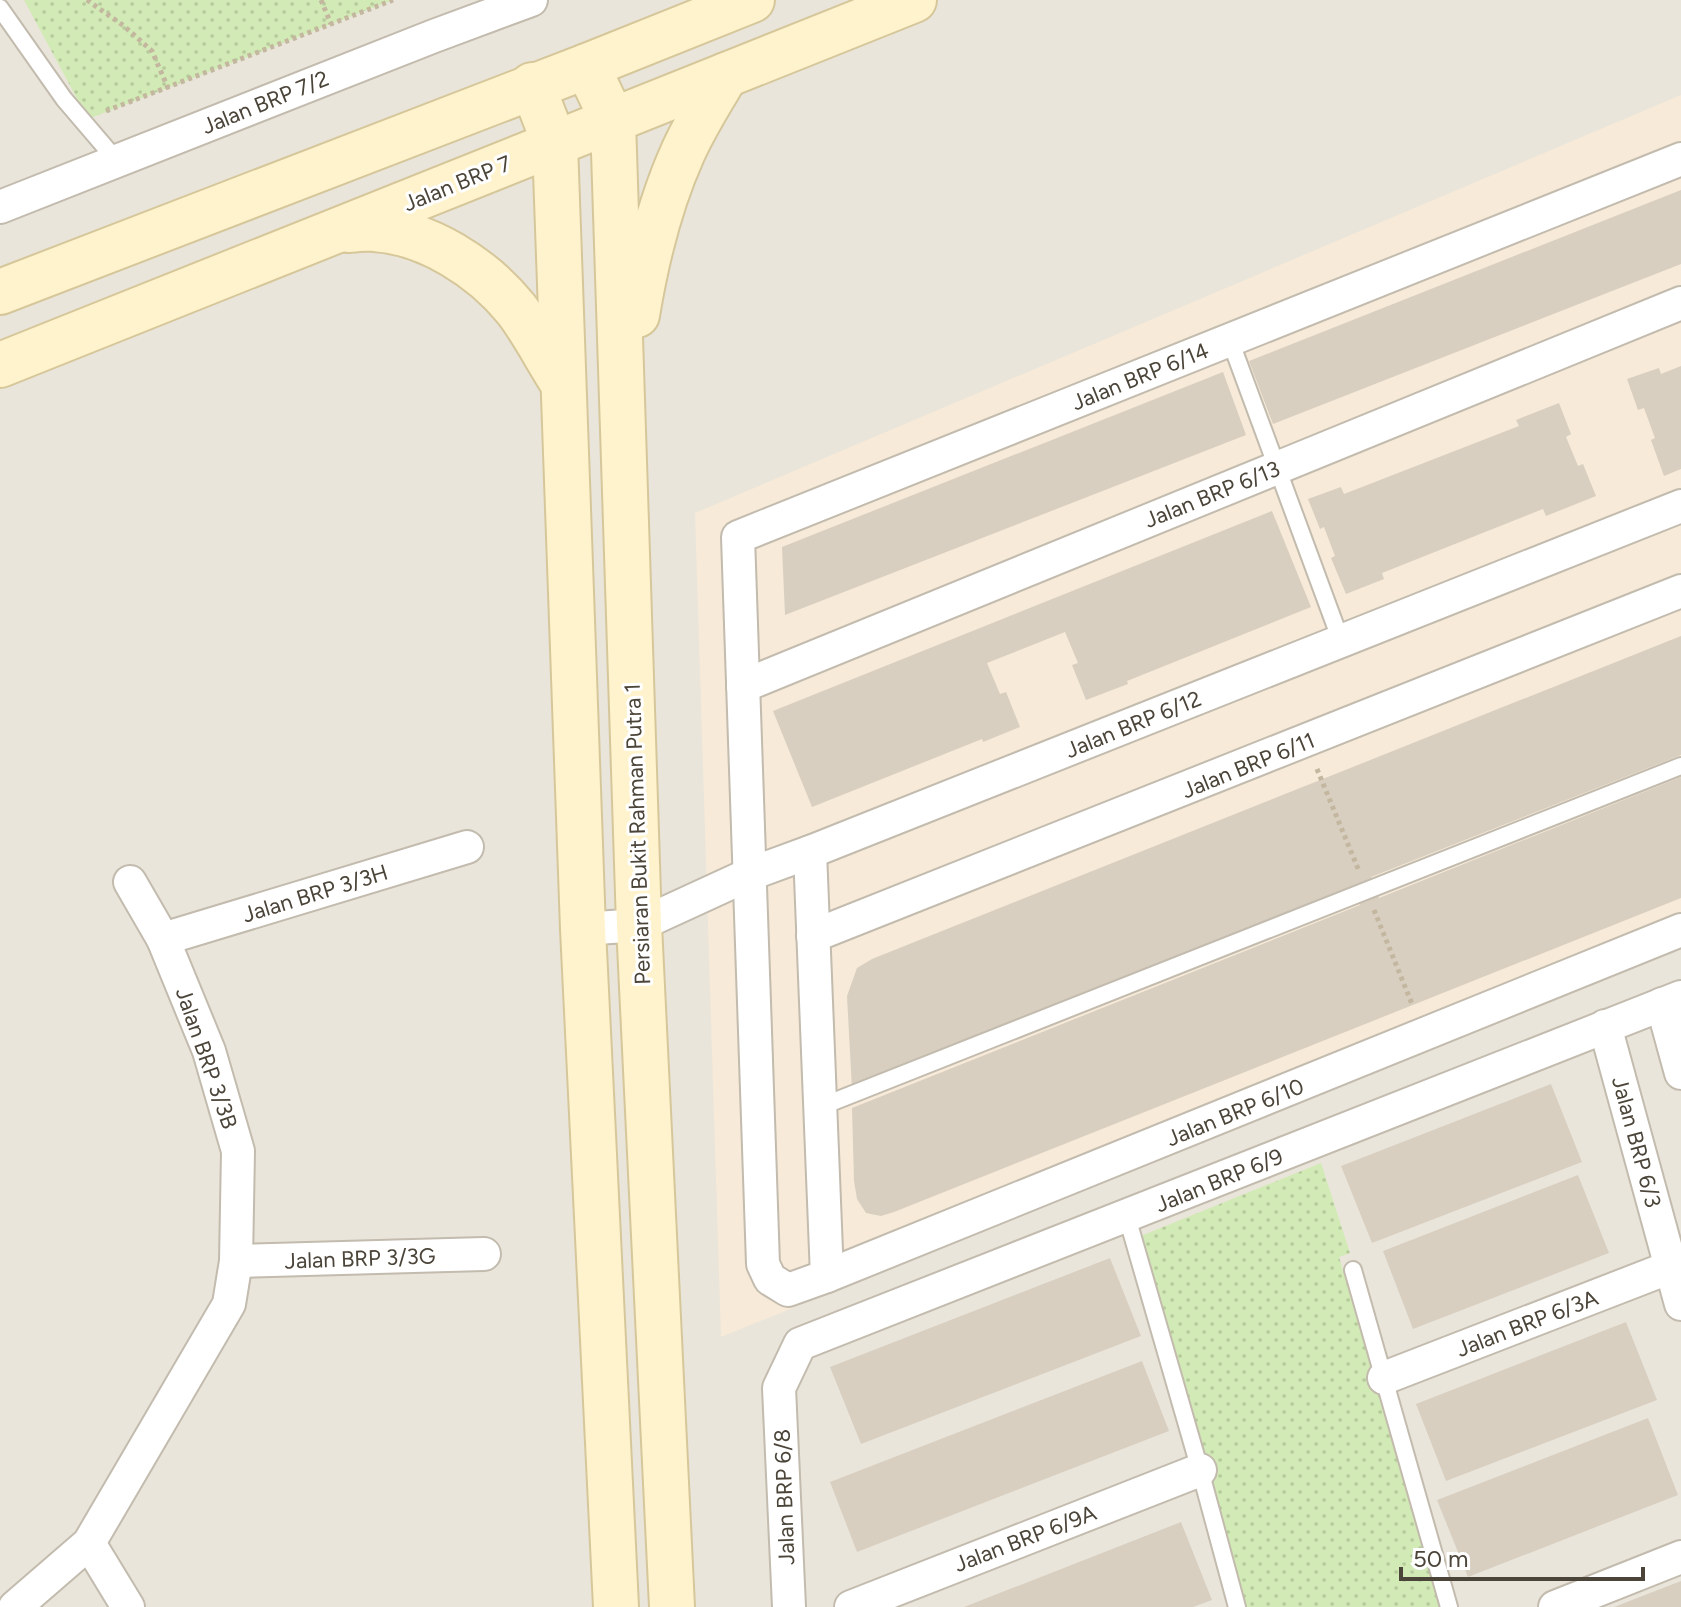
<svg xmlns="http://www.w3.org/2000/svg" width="1681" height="1607" font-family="Figtree,sans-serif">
<defs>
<pattern id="park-dots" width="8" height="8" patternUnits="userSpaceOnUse" patternTransform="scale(2)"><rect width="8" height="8" fill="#d2eab5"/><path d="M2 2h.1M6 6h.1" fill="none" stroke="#b6ca9c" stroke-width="1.8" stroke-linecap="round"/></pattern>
</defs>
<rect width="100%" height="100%" fill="#f6f3ec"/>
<rect fill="#eae5da" x="0" y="0" width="1681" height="1607"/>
<path fill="#f7ead8" d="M1681 95V949L721 1337 695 513Z"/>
<g fill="url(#park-dots)">
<path d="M24 0H393L88 119Z"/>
<path d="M1321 1163 1350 1253 1339 1257 1441 1607H1247L1141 1236Z"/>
</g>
<g fill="#d8cfc1">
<path d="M1681 190V264L1273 424 1249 361Z"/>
<path d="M1681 366V469L1664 476 1651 440 1655 438 1644 408 1638 410 1627 379 1659 368 1661 374Z"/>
<path d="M1223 372 1246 435 785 615 782 547Z"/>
<path d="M1559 403 1571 434 1566 437 1578 466 1583 464 1596 496 1546 516 1543 509 1382 573 1384 579 1346 594 1331 558 1335 556 1324 527 1320 529 1308 499 1341 487 1344 494 1519 426 1516 420Z"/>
<path d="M1272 511 1311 607 1127 681 1128 684 1086 700 1072 665 1078 663 1065 632 987 663 1000 694 1006 692 1020 727 983 742 982 739 812 807 773 711Z"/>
<path d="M1681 636V755L1371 877 1379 898 1681 777V898L894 1212 881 1216 866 1213 857 1199 854 1181 852 1108 1360 905 1353 887 958 1043 852 1089 847 996 857 968 872 959 947 929Z"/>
<path d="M1551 1084 1582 1162 1372 1243 1341 1166Z"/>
<path d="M1578 1175 1609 1253 1413 1329 1383 1251Z"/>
<path d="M1110 1258 1141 1336 861 1444 830 1367Z"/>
<path d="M1626 1322 1657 1400 1446 1481 1416 1404Z"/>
<path d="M1142 1361 1169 1431 857 1552 830 1482Z"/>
<path d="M1648 1418 1678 1495 1468 1577 1437 1500Z"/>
<path d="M1181 1522 1212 1600 1193 1607H964Z"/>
<path d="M1681 1581V1607H1614Z"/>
</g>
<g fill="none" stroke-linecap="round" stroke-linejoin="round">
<g stroke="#c2bbae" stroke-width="20">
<g id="lane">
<path d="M0 8 64 99 117 161"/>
<path d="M1230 340 1341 641"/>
<path d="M820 1107 1681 766"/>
<path d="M1127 1217 1200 1470 1237 1607"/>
<path d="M1353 1270 1449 1607"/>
</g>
</g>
<g stroke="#c2bbae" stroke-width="36">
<g id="street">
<path d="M1681 159 738 537 763 1264 770 1279 788 1290 827 1276 1681 930"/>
<path d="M0 207 434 36 531 0"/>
<path d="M743 686 1681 303"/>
<path d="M810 852 827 1276"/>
<path d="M583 929 639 925 750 874 810 852 1681 506"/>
<path d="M813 936 1681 591"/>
<path d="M163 939 467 847"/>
<path d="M1662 1004 1681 1073"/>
<path d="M1605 1026 1681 1304"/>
<path d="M236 1261 484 1254"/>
<path d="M1384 1378 1681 1263"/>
<path d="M89 1543 128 1607"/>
<path d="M15 1607 89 1543 229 1304 236 1261 238 1151 209 1051 163 939 130 882"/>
<path d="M789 1607 779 1388 800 1344 1681 997"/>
<path d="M851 1607 1200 1470"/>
<path d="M1555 1607 1681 1557"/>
</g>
</g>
<g stroke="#d6c79b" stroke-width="48">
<g id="secondary">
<path d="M587 66 613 121 639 925 672 1607"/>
<path d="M532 85 555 144 583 929 616 1607"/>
<path d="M349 230C357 229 365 228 374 229 427 232 483 268 516 309 533 331 547 359 562 382"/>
<path d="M0 292 587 66 752 0"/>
<path d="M637 315C646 260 660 203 683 152 695 125 711 100 726 75"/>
<path d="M0 365 914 0"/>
</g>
</g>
<g stroke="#c4b79f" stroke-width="5" stroke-dasharray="4 4" stroke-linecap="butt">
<path d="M87 0 124 26 152 51 168 88"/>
<path d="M321 0 331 24"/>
<path d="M106 111 393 0"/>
<path d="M1317 769 1359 871"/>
<path d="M1374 910 1412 1004"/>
</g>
<use href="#lane" stroke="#fff" stroke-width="16"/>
<use href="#street" stroke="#fff" stroke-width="32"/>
<use href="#secondary" stroke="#fff3cd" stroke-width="44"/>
</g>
<g text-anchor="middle" stroke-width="6" stroke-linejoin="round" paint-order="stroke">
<g font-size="22" fill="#4b4439" stroke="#fff">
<text transform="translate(265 102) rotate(-22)" y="8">Jalan BRP 7/2</text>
<text transform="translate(457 183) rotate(-22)" y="8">Jalan BRP 7</text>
<text transform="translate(1140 376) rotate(-22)" y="8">Jalan BRP 6/14</text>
<text transform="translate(1212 494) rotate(-22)" y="8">Jalan BRP 6/13</text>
<text transform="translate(1133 724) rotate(-22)" y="8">Jalan BRP 6/12</text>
<text transform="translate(1248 765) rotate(-22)" y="8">Jalan BRP 6/11</text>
<text transform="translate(637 834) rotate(-92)" y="8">Persiaran Bukit Rahman Putra 1</text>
<text transform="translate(315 893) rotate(-17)" y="8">Jalan BRP 3/3H</text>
<text transform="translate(207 1058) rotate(71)" y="8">Jalan BRP 3/3B</text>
<text transform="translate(1235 1112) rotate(-22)" y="8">Jalan BRP 6/10</text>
<text transform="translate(1637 1142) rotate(75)" y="8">Jalan BRP 6/3</text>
<text transform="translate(1219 1180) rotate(-22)" y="8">Jalan BRP 6/9</text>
<text transform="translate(360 1258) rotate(-2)" y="8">Jalan BRP 3/3G</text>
<text transform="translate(1527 1323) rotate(-21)" y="8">Jalan BRP 6/3A</text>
<text transform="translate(784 1497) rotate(-92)" y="8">Jalan BRP 6/8</text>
<text transform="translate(1025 1538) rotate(-21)" y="8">Jalan BRP 6/9A</text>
</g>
</g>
<path d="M1401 1567v12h242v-12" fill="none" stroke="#4b4439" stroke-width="4"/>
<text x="1413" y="1567" font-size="24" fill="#4b4439" stroke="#ffffff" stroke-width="6" paint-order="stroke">50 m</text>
</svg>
